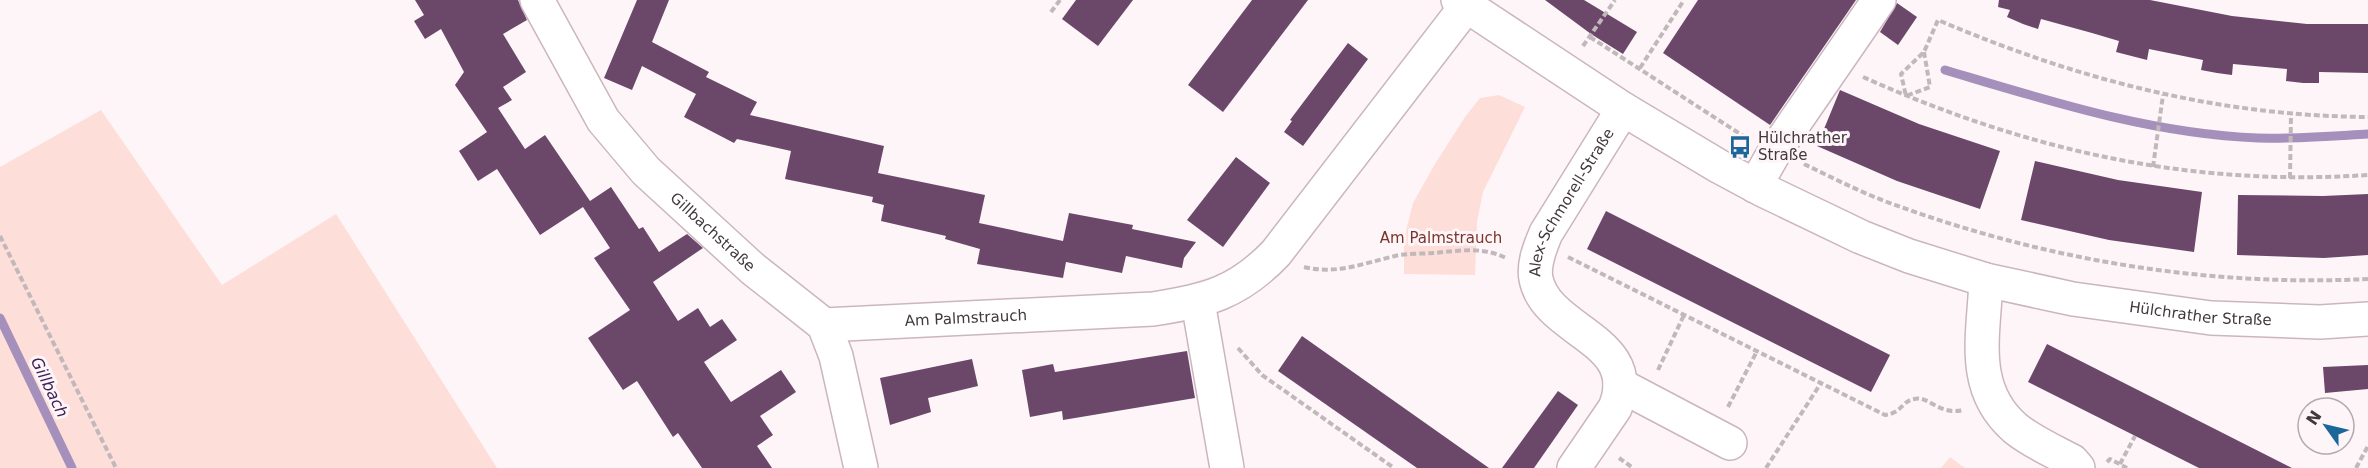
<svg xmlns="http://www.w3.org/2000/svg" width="2368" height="468" font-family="'DejaVu Sans',sans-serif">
<rect width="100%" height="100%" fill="#fef5f9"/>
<g fill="#feded8">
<path d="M1499 95 1525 107 1483 192 1477 222 1475 275 1404 274V239L1413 203 1435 164 1465 117 1480 98Z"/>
<path d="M101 110 222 285 336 214 497 468H0V167Z"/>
<path d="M1950 457 1965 468H1941Z"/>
</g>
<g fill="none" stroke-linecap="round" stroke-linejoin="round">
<g stroke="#a590bc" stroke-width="9">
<path d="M1945 70C2046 100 2151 134 2258 138 2294 139 2332 136 2368 134"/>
<path d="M0 318 72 468"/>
</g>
</g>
<g fill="#6b486a">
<path d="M415 0H518L527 20 503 34 526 72 503 87 512 100 498 108 525 149 545 135 590 201 611 187 639 229 643 227 659 252 687 234 703 248 653 282 678 321 698 308 710 327 722 319 737 340 704 362 731 402 781 370 796 392 760 416 773 435 757 446 772 468H702L678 433 673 437 637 381 623 390 588 338 630 310 594 258 610 248 583 207 540 235 497 169 478 181 459 151 487 132 455 85 464 72 441 29 425 39 414 21 424 15Z"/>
<path d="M637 0H669L652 42 709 72 706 77 757 102 750 115 884 146 878 173 985 195 979 223 1063 241 1069 213 1133 225 1132 229 1196 242 1184 258 1182 268 1126 256 1122 273 1066 262 1063 278 977 264 980 249 945 239 946 236 881 221 884 205 872 202 873 197 785 179 791 151 737 139 734 143 684 117 696 94 642 66 632 90 604 78Z"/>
<path d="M1076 0H1133L1098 46 1062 19Z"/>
<path d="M1252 0H1308L1223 112 1188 85Z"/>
<path d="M1545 0H1584L1637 32 1623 54 1591 34Z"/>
<path d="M1698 0H1856L1770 125 1663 53Z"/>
<path d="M1999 0H2150L2232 16 2307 24H2368V73L2319 72V83H2303L2286 81 2287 69 2233 64 2232 75 2217 73 2201 70 2203 60 2149 49 2147 60 2116 52 2119 41 2092 33 2041 19 2038 29 2023 24 2007 17 2010 10 1998 7Z"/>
<path d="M1897 3 1917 17 1898 45 1880 32Z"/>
<path d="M1348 43 1368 59 1303 146 1284 132 1292 121 1290 120Z"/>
<path d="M1840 90 1919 124 2000 151 1980 209 1897 181 1817 146Z"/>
<path d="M1236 157 1270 183 1223 247 1187 220Z"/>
<path d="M2035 161 2118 180 2202 192 2194 252 2109 240 2021 220Z"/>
<path d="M2368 194V255L2324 258 2237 255 2238 195 2323 196Z"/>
<path d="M1606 211 1890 355 1871 392 1587 249Z"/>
<path d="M1302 336 1489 468H1417L1278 371Z"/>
<path d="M2047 344 2292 468H2199L2028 382Z"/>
<path d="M1187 351 1195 398 1063 420 1062 411 1030 417 1022 370 1053 364 1055 372Z"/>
<path d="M972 359 978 386 928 398 931 412 890 425 880 378Z"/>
<path d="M2368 365V389L2325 393 2323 367Z"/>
<path d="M1558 391 1578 405 1534 468H1502Z"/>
</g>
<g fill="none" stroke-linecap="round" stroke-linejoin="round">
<g stroke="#cbb6c0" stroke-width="36">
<g id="minor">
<path id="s1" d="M537 0 603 120 646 171 753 269 824 325 836 356 861 468"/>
<path id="s2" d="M1458 0 1623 109 1720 167 1761 189 1861 237 1909 256 1986 280 2073 299 2211 318 2320 322 2368 319"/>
<path d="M1755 186 1775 151 1879 0"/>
<path d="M1986 280C1984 334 1969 388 2015 428 2032 442 2053 451 2072 461L2078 468"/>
<path d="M1198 302 1227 468"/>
<path id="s3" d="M824 325 1153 309C1206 301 1238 293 1276 253L1471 0"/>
<path d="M1620 385 1730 443"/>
<path id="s4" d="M1574 468 1615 408C1643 339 1547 333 1536 279 1533 264 1540 247 1546 233L1623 109"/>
</g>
</g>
<g stroke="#c1b8bc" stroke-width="4" stroke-dasharray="6 3" stroke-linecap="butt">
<path d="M1051 12 1060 0"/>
<path d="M1590 37 1748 139"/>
<path d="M1583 46 1615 0"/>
<path d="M1924 52 1930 87 1906 96 1901 74 1924 52 1938 20C2076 79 2217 116 2368 117"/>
<path d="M1640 68 1684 0"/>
<path d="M1863 77C2027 150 2188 187 2368 175"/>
<path d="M1804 164C1831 177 1858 191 1887 202 2041 259 2203 287 2368 279"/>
<path d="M2153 167 2163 95"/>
<path d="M2290 178 2291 114"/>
<path d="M0 236 116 468"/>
<path d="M1568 257 1885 415C1902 413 1902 401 1914 399 1929 395 1938 416 1964 410"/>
<path d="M1304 267C1337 275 1364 263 1395 256 1407 253 1421 254 1433 253 1458 251 1482 246 1506 258"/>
<path d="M1238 348 1262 375 1394 468"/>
<path d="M1658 370 1684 315"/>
<path d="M1728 407 1757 351"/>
<path d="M1619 458 1633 468"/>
<path d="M2107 462 2110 459 2127 468"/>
<path d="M2120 464 2135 436"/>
<path d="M1766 468 1821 383"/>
<path d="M2356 468 2368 446"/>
</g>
<use href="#minor" stroke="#fff" stroke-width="33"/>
</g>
<defs>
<g id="bus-bare" transform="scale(1.8)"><path d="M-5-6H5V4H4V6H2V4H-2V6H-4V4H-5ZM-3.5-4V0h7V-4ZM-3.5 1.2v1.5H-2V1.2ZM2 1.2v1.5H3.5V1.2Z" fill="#1c679a" stroke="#fef5f9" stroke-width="2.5" paint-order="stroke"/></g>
</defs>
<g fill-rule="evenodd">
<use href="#bus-bare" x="1740" y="147"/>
</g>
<g text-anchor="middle" stroke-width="6" stroke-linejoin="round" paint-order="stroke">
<g font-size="15" fill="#41393d" stroke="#fef5f9" text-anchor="start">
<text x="1758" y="143">Hülchrather<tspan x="1758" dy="17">Straße</tspan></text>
</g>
<g font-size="15" fill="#41393d" stroke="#fef5f9">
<text dy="5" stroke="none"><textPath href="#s4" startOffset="322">Alex-Schmorell-Straße</textPath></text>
<text dy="5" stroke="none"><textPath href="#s1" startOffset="294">Gillbachstraße</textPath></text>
<text dy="5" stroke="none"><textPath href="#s2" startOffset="818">Hülchrather Straße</textPath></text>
<text dy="5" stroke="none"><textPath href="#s3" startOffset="142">Am Palmstrauch</textPath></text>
</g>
<g font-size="15" fill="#7a352a" stroke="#fef5f9">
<text x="1441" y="243">Am Palmstrauch</text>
</g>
<g font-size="16" font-style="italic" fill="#3e2058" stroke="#fef5f9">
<text transform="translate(50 387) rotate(64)" y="6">Gillbach</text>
</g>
</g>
<g transform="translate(2326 426) rotate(304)"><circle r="28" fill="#fef5f9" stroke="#b2aaae" stroke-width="1.5"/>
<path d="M0-4.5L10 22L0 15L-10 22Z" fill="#1c679a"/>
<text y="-9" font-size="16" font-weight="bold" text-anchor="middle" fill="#41393d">N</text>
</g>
</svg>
